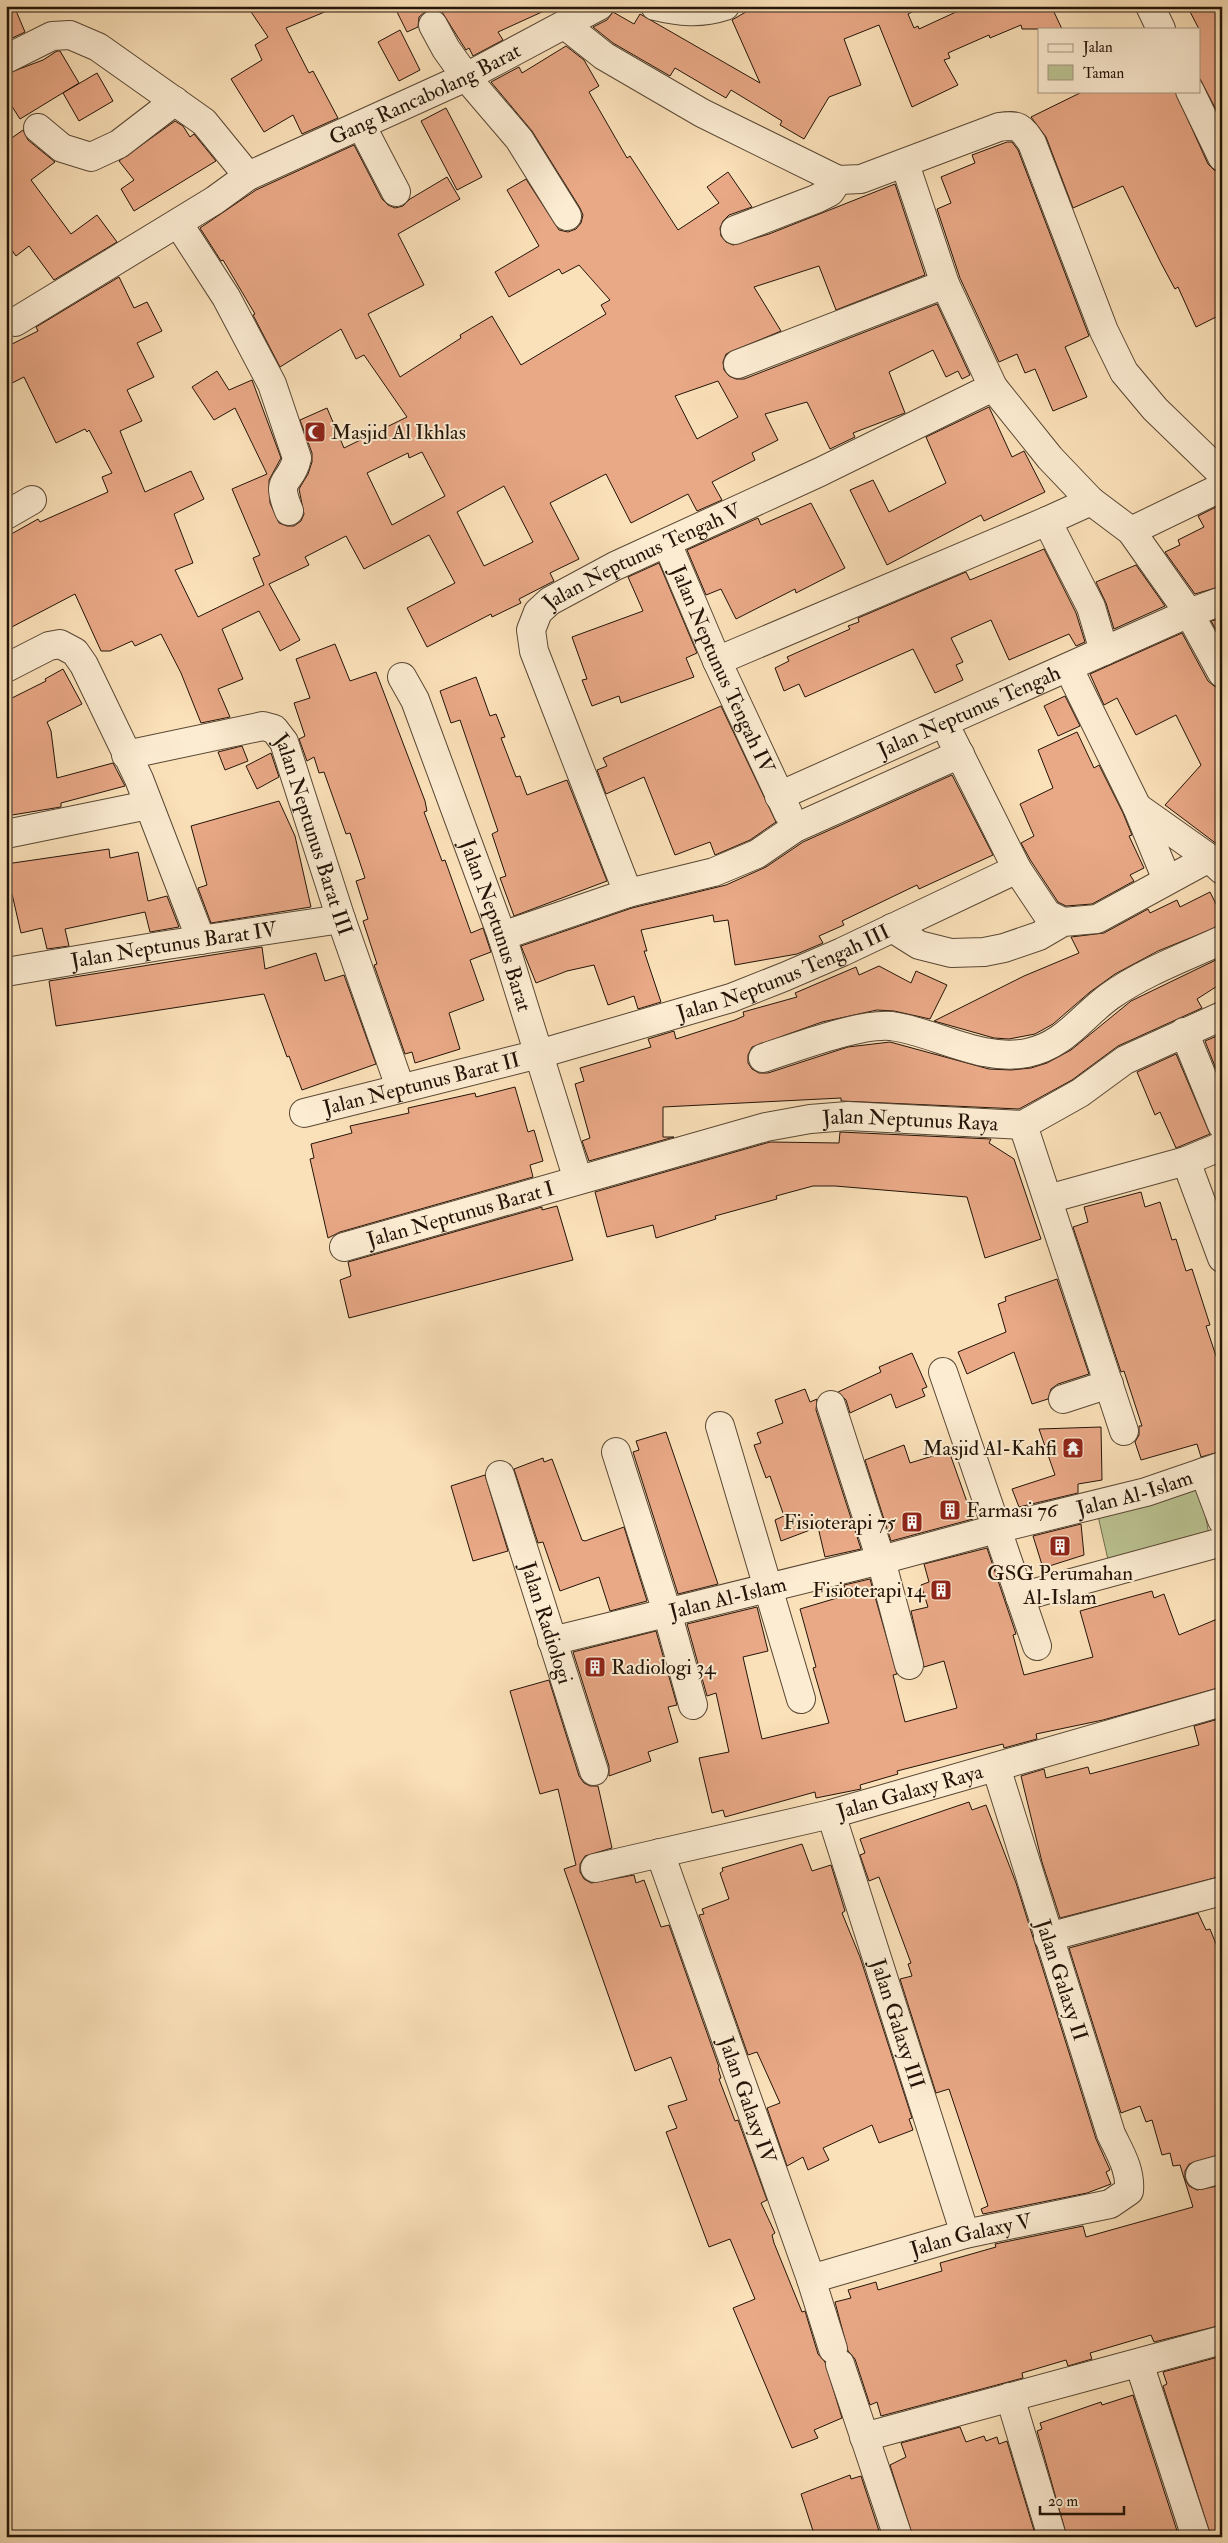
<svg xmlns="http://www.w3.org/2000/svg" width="1228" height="2543" font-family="'IM FELL Double Pica',serif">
<rect width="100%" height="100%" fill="#fbe1b9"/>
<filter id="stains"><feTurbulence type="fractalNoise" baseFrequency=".004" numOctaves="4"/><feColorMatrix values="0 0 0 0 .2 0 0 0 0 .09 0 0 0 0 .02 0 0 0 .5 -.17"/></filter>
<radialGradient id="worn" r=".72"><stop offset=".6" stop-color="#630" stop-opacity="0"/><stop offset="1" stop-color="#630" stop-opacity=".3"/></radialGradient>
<path fill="#bbc392" stroke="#6f6c4d" d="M1200 1487 1210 1540 1109 1564 1098 1516Z"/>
<g fill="#e9a886" stroke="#231408" fill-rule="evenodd">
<path d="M6 6H14L25 32 6 41Z"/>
<path d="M247 6H339L286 28 309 73 313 71 338 118 302 134 293 115 264 132 231 79 262 60 255 45 268 37Z"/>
<path d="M394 6H555L498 32 503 40 473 56 469 48 466 50 442 12 434 9 425 12 419 17 418 27 407 32Z"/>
<path d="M756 6H924L908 14 914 28 918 26 919 29 969 6 1065 7 1054 12 1062 29H1022L1021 25 990 38 989 35 948 53 950 58 944 60 958 85 912 107 879 25 844 39 861 85 829 97 804 139 780 125 782 121 731 90 726 98 675 68 670 76 613 43 593 27 607 20 613 12 634 24 640 14 760 83 732 20Z"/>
<path d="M1187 6H1222V121L1199 77V29Z"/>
<path d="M400 30 420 70 399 81 378 42Z"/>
<path d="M566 46 584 60 599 86 589 92 627 158 630 156 678 230 719 203 707 187 728 172 752 207 729 215 723 221 720 228 721 236 726 242 733 245 769 234 895 184 925 275 836 310 819 266 754 287 781 331 726 354 723 362 724 370 729 376 736 379H744L937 304 970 375 962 379 958 371 946 377 933 350 889 372 905 413 853 433 855 437 830 449 807 402 765 414 778 440 752 453 755 460 712 482 722 500 697 511 688 494 631 523 606 474 550 503 579 559 550 573 554 581 519 599 521 603 492 617 491 614 427 647 407 608 455 583 429 535 364 569 346 536 305 557 309 565 269 584 300 640 280 651 259 611 222 629 243 679 218 689 230 717 201 723 181 673 161 634 135 646 132 641 110 651H101L75 594 6 630V537L38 519 40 522 108 492 102 477 112 473 89 430 87 432 85 429 56 443 24 377 6 386V347L38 331 36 327 119 277 134 308 147 302 162 331 137 343 154 377 127 390 142 421 120 431 145 492 191 471 204 499 174 514 193 563 175 570 198 617 264 585 253 558 260 555 232 489 267 474 235 408 214 420 192 387 217 371 229 390 252 380 281 458 269 480 270 503 279 523 287 526H294L301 521 304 514 299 489 308 474 312 462V453L300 420 327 408 344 448 407 417 364 355 356 359 341 329 280 367 253 315 255 314 223 260 221 261 200 228 256 190 354 145 382 199 388 205 395 208 403 206 410 199 447 177 460 199 398 234 424 285 368 314 400 377 461 338 460 335 492 316 521 365 606 314 601 305 610 300 579 265 562 274 559 269 509 297 495 272 539 246 507 190 526 179 559 230 568 232 576 229 581 223 583 215 580 208 532 131 491 82 519 67 522 73ZM718 381 738 417 697 439 675 396ZM422 452 445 496 392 525 367 473 408 453 409 458ZM504 486 533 542 484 566 457 512Z"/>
<path d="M57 51H60L79 83 20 119 6 97V74L43 60Z"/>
<path d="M97 73 113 101 79 121 63 93Z"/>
<path d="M1084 91H1175L1208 164 1214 170 1222 172V314L1196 327 1178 287 1175 289 1161 263 1123 186 1073 208 1046 137 1031 117Z"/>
<path d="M446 108 482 177 457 190 421 121Z"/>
<path d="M175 121 183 126 190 137 194 134 216 161 134 211 121 189 134 180 119 161Z"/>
<path d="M23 130 28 140 55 162 31 180 71 234 97 215 117 242 54 280 29 246 16 256 6 242V142Z"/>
<path d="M1007 142H1012L1018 150 1089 336 1065 347 1087 397 1053 411 1035 369 1025 373 1017 354 999 362 960 278 937 209 951 203 941 177 975 163 972 155Z"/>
<path d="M989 407 1012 457 1024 451 1045 492 984 521 981 515 887 565 850 490 873 480 889 512 946 483 926 437Z"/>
<path d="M811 503 845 568 796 593 795 589 736 619 721 589 706 595 687 550 758 518 761 525Z"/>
<path d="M1222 504V586L1195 594 1165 552 1180 545 1178 540 1204 527 1198 516Z"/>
<path d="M1044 549 1076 613 1085 642 1076 646 1069 634 1009 660 991 620 951 638 963 662 956 665 963 680 935 693 913 649 805 697 799 684 784 691 775 668 789 661 787 657 850 629 848 626 859 622 858 618 966 572 970 580Z"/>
<path d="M659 563 697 653 686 658 694 677 621 703 619 696 592 706 582 680 587 679 572 637 643 611 628 577Z"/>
<path d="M1136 565 1165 606 1114 629 1106 603 1096 582Z"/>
<path d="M1222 618V640L1211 621Z"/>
<path d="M1182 633 1208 681 1214 686 1222 689V848L1165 805 1201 765 1176 715 1136 735 1117 698 1104 705 1090 674Z"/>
<path d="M335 644 350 681 376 672 425 801 427 811 424 812 442 861 445 860 471 933 483 928 491 952 470 960 484 1000 449 1013 460 1049 415 1063 412 1052 405 1054 374 965 377 964 363 921 368 919 356 881 365 878 350 833 346 834 324 772 319 773 314 757 307 761 299 739 305 736 294 703 310 698 296 659Z"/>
<path d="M63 669 82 704 47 722 51 731 57 778 113 763 125 786 61 803V807L6 816V701L46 681 45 679Z"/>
<path d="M476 677 490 716 496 714 505 737 501 738 516 777 520 776 527 795 567 780 607 881 514 916 500 878 506 876 492 834 498 831 460 720 451 723 440 691Z"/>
<path d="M1065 696 1080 726 1058 736 1044 706Z"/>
<path d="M721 706 776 822 750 840 715 855 710 842 675 855 644 777 606 794 597 770 607 766 603 758Z"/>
<path d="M1077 732 1094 768 1099 765 1123 813 1132 835 1129 836 1144 868 1130 875 1134 881 1092 904 1066 906 1058 902 1031 861 1021 843 1034 836 1020 804 1053 788 1038 750Z"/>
<path d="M242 746 248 761 225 770 218 752Z"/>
<path d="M271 753 279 777 257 789 246 766Z"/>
<path d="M952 775 993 855 919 889 917 885 842 921 844 925 819 936 823 943 797 954 735 965 728 920 714 922 713 915 641 930 647 951H644L661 1002 638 1009 634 996 608 1005 594 965 567 971 536 983 521 946 632 908 726 885 766 867 803 842Z"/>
<path d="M279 801 295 836 311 907 211 923 198 888 207 885 191 826Z"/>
<path d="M109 849 110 858 138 852 148 901 167 896 179 927 150 932 145 912 65 929 69 946 47 949 42 928 21 933 12 894 6 895V864Z"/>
<path d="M1210 892 1222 916V925L1158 951 1115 974 1090 992 1053 1024 1035 1034 1009 1039 994 1038 934 1021 1024 976 1079 953 1071 937 1104 933 1148 909 1150 913 1177 900 1180 907Z"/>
<path d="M262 947 265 969 316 953 325 981 344 975 376 1064 302 1090 289 1056 287 1057 264 994 56 1026 49 981Z"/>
<path d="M1222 957V983L1197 999 1202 1008 1118 1046 1072 1080 1019 1109 841 1101V1098L663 1107V1137H674L589 1161 582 1141 590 1138 575 1084 584 1081 580 1068 651 1047 648 1039 674 1031 676 1039 735 1020 744 1016 743 1012 797 997 795 993 856 967 859 975 879 966 911 983 916 971 947 985 930 1019 894 1011 877 1010 822 1022 752 1047 748 1055V1063L752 1069 759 1073H768L848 1047 890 1042 989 1069 1011 1070 1031 1068 1047 1063 1071 1050 1131 1001Z"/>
<path d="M1217 1036 1222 1045V1067L1216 1069 1205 1041Z"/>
<path d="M1176 1054 1210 1134 1176 1148 1160 1112 1155 1115 1137 1072Z"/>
<path d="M515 1087 528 1132 534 1130 543 1161 530 1165 533 1177 340 1232 328 1238 310 1159 314 1158 311 1144 352 1133 350 1126 409 1113 408 1108 475 1093 476 1097Z"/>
<path d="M840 1132 991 1139 989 1143 1014 1159 1041 1239 985 1258 967 1197 835 1186H813L776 1196 777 1199 715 1216 716 1219 656 1238 653 1225 607 1237 595 1192 770 1142 839 1143Z"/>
<path d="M1141 1192 1145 1207 1160 1202 1172 1240 1176 1239 1186 1271 1192 1269 1210 1325 1206 1326 1222 1374V1451L1201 1457 1197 1444 1141 1460 1135 1442 1139 1435V1426H1142L1124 1371 1121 1372 1073 1227 1088 1222 1084 1207Z"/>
<path d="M557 1206 573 1260 349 1318 340 1280 351 1276 348 1262 542 1207V1210Z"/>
<path d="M1057 1279 1089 1374 1058 1384 1051 1389 1048 1399 1032 1404 1014 1352 967 1374 958 1352 1006 1332 998 1304 1006 1301 1005 1297Z"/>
<path d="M912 1353 927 1387 922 1389 925 1396 896 1408 891 1394 850 1413 846 1400 838 1392 881 1372 879 1367Z"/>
<path d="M805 1389 810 1402 817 1399 816 1410 861 1549 825 1557 818 1527 781 1541 775 1520 784 1516 770 1476 766 1478 754 1445 761 1443 757 1433 783 1423 775 1400Z"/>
<path d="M1101 1427 1102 1480 1078 1484V1493L1019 1507 1012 1489 1055 1475 1039 1429Z"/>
<path d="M666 1432 718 1584 678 1594 633 1452 639 1450 636 1441Z"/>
<path d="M904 1445 910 1463 949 1451 973 1519 891 1541 865 1460Z"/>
<path d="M543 1458 544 1462 552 1459 582 1540 585 1541 624 1527 647 1601 610 1611 599 1577 560 1591 543 1542 538 1543 514 1469Z"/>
<path d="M485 1475 508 1551 473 1561 451 1486Z"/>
<path d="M1081 1524 1084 1555 1043 1568 1033 1536Z"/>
<path d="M987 1548 1016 1634 1013 1635 1024 1675 1093 1657 1080 1611 1152 1591 1154 1598 1164 1594 1179 1635 1222 1617V1687L1103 1720 1036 1734 1037 1739 1004 1748 1003 1744 897 1771 898 1774 860 1785 861 1789 816 1798 815 1792 725 1817 723 1810 712 1813 699 1758 729 1752 716 1693 707 1696 687 1624 757 1607 768 1651 743 1657 762 1739 829 1723 813 1668 816 1667 800 1609 847 1595 844 1585 870 1579 897 1674 893 1675 905 1722 957 1708 944 1661 924 1667 911 1611 928 1607 921 1585 929 1582 924 1564Z"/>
<path d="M656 1631 677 1705 668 1707 678 1742 648 1752 651 1761 609 1776V1766L573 1652Z"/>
<path d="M549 1680 579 1776 584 1783 590 1786H598L612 1848 585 1856 580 1864V1872L584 1879 591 1883 634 1875 636 1883 644 1880 661 1927 669 1925 719 2067 718 2068 721 2078 719 2079 735 2121 738 2120 767 2200 761 2203 775 2233 772 2235 774 2243 802 2312 805 2311 818 2354 825 2362 842 2418 814 2430 818 2438 792 2448 733 2308 755 2299 730 2239 709 2247 666 2132 677 2128 668 2106 687 2100 671 2057 635 2071 564 1869 576 1865 558 1789 540 1794 510 1691Z"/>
<path d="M1222 1718V1876L1060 1918 1042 1862 1021 1776 1044 1769 1046 1778 1088 1767 1090 1774 1199 1745 1194 1726Z"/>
<path d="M969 1802 972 1810 986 1805 1016 1883 1096 2139 1110 2170 1106 2172 1111 2184 1087 2193 983 2214 981 2209 988 2206 949 2089 936 2093 900 1979 912 1976 908 1964 911 1963 879 1877 869 1881 860 1855 865 1853 860 1839Z"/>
<path d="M802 1844 812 1871 831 1865 845 1911 842 1913 860 1957 912 2118 909 2119 913 2130 879 2143 872 2125 823 2148 829 2160 808 2170 803 2157 787 2166 767 2108 780 2103 757 2052 748 2055 699 1915 704 1914 702 1909 729 1899 720 1873 723 1871 722 1868Z"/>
<path d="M1198 1913 1206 1930 1210 1929 1222 1959V2154L1189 2164 1185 2171V2179L1189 2186 1197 2190 1222 2185V2325L1154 2342 1151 2335 1090 2353 1092 2359 1068 2366 1066 2360 1022 2373 1023 2378 881 2416 877 2402 870 2405 855 2359 848 2351 835 2302 851 2298 848 2290 876 2282 878 2290 942 2271 940 2263 996 2247 995 2244 1083 2226 1086 2237 1193 2207 1180 2165 1173 2166 1170 2153 1162 2155 1152 2120 1146 2122 1140 2106 1121 2113 1069 1948Z"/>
<path d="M1222 2356V2537H1211L1163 2386 1167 2384 1163 2372Z"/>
<path d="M1133 2395 1179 2537H1067L1037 2431 1042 2429 1040 2423 1101 2402 1102 2405Z"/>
<path d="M960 2427 966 2442 984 2436 986 2441 997 2437 999 2444 1007 2441 1036 2537H913L890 2465 906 2457 901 2443Z"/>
<path d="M850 2475 851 2479 861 2476 881 2537H815L801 2494Z"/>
</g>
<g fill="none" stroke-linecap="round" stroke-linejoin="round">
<g stroke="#594734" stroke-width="30">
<g id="minor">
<path d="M655 6C679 12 701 14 725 6"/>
<path d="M1150 6 1161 29"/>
<path d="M433 25 446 49 466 77 519 139 567 216"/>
<path d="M565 25 604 56 702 113 838 180 861 179 999 127C1019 124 1021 127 1032 143L1104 331 1124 372 1155 409 1222 474"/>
<path d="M6 59 52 36 70 35 98 47 204 122 248 176"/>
<path d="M1190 91 1222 157"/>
<path d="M361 125 396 192"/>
<path d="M38 128 62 148 91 157 119 144 175 101"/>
<path d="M905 164 945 284 993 387 1050 458 1091 501 1131 531 1189 613 1222 673"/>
<path d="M178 223 226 297 272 384 297 458C291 486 274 475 289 511"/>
<path d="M735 230 816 199 830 192 838 180"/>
<path id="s1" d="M15 322 215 200 248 176 466 77 599 6"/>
<path d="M738 364 945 284"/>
<path d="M1091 501 1047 521 1091 607 1104 651"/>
<path d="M6 515 32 500"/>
<path d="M1131 531 1222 487"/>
<path id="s2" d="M667 543 717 661 788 813"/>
<path d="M717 661 1047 521"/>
<path d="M6 668 49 646 60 644 75 652 84 665 139 779 201 940"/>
<path d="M1069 669 1137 807 1167 880"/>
<path id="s3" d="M402 677 415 700 502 936 578 1180"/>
<path d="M951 737 1017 869 1047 914 1063 922"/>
<path id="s4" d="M126 755 263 726 274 729 284 742 341 919 400 1087"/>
<path id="s5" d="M779 796 1189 613 1222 601"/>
<path d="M1137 807 1209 858"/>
<path d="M6 834 148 805"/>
<path id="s6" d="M628 893 534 651 531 630 538 612 550 601 615 566 820 472 993 387"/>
<path d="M892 928 919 945 951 953 984 952 1004 948 1039 936 1063 922 1097 919 1209 858 1222 870"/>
<path d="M502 936 628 893 714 872 757 854 795 828 960 754"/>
<path id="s7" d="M6 972 160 946 341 919"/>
<path d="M1184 1032 1222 1125"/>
<path d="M763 1058C794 1048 859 1023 891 1026 936 1032 980 1062 1027 1053 1065 1045 1081 1017 1110 996 1144 972 1185 957 1222 940"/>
<path id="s8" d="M304 1113 539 1054 731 998 784 977 842 952 1017 869"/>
<path d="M1023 1125 1124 1431"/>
<path d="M1186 1161 1222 1258"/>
<path d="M1048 1199 1186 1161 1222 1146"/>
<path id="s9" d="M344 1247 766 1127 810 1119 848 1116 1023 1125 1080 1093 1125 1060 1222 1016"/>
<path d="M943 1372 1037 1646"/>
<path d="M1063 1399 1109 1384"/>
<path d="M831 1405 881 1560 909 1665"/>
<path d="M720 1426 801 1699"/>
<path d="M616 1452 667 1612 693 1705"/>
<path d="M1204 1472 1222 1520"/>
<path id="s10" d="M500 1475 594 1771"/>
<path d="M1020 1597 1222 1542"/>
<path id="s11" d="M552 1641 881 1560 996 1529 1146 1492 1222 1466"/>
<path id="s12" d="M831 1814 965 2234"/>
<path id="s13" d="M660 1853 811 2279 833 2349"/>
<path id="s14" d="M595 1868 831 1814 1222 1702"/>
<path d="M1048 1937 1222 1891"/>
<path d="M1200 2175 1222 2169"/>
<path id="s15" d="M811 2279 965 2234 1110 2204 1129 2191C1131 2170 1120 2153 1111 2134L996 1767"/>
<path d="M1139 2363 1196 2537"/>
<path d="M840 2364 898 2537"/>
<path d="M1010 2397 1052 2537"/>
<path d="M864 2437 1222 2340"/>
</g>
</g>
<use href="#minor" stroke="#fcecd2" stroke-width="28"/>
</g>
<defs>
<g id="mosque-square" transform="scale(1.125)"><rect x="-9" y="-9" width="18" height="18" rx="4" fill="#8f2418" stroke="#fcecd2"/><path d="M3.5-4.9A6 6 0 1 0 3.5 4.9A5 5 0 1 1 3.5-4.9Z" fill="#fff"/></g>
<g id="temple-square" transform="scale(1.125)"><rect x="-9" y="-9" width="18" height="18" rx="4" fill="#8f2418" stroke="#fcecd2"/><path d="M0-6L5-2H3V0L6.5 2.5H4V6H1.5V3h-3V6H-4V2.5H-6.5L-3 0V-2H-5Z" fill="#fff"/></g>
<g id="building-square" transform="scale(1.125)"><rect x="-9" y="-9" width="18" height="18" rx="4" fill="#8f2418" stroke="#fcecd2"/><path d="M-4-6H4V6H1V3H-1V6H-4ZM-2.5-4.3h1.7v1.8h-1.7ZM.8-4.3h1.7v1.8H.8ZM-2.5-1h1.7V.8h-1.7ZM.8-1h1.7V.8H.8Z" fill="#fff"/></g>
</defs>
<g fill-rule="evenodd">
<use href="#mosque-square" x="315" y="432"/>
<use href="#temple-square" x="1073" y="1448"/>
<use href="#building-square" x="950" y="1510"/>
<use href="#building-square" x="912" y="1522"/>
<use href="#building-square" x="1060" y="1546"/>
<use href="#building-square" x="941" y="1590"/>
<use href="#building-square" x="595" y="1667"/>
</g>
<g text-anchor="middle" stroke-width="4" stroke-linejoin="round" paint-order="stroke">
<g font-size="21" fill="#231408" stroke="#fcecd2">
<text dy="7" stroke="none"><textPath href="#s1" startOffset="470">Gang Rancabolang Barat</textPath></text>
<text dy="7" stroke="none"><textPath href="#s6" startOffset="419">Jalan Neptunus Tengah V</textPath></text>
<text dy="7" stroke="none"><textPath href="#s2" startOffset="138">Jalan Neptunus Tengah IV</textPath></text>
<text dy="7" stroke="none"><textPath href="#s5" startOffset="208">Jalan Neptunus Tengah</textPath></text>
<text dy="7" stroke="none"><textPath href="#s4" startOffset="265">Jalan Neptunus Barat III</textPath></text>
<text dy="7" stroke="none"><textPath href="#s3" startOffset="266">Jalan Neptunus Barat</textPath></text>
<text dy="7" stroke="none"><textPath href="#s7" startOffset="170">Jalan Neptunus Barat IV</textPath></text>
<text dy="7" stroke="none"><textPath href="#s8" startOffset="500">Jalan Neptunus Tengah III</textPath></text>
<text dy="7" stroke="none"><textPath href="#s8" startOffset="121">Jalan Neptunus Barat II</textPath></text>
<text dy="7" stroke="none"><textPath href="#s9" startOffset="584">Jalan Neptunus Raya</textPath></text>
<text dy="7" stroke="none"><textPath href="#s9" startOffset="121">Jalan Neptunus Barat I</textPath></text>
<text dy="7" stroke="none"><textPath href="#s11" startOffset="601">Jalan Al-Islam</textPath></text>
<text dy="7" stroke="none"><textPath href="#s11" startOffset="181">Jalan Al-Islam</textPath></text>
<text dy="7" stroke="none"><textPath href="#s10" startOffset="155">Jalan Radiologi</textPath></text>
<text dy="7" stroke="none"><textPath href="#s14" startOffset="324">Jalan Galaxy Raya</textPath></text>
<text transform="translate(1062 1980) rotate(72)" y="7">Jalan Galaxy II</text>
<text dy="7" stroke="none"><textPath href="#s12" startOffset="220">Jalan Galaxy III</textPath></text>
<text dy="7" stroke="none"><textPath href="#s13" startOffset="262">Jalan Galaxy IV</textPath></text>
<text dy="7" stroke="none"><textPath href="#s15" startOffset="166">Jalan Galaxy V</textPath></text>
</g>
<g font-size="21" fill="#231408" stroke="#fcecd2" text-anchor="start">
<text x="331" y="439">Masjid Al Ikhlas</text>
<text x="1057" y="1455" text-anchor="end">Masjid Al-Kahfi</text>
<text x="966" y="1517">Farmasi 76</text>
<text x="896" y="1529" text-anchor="end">Fisioterapi 75</text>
<text x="1060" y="1580" text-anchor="middle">GSG Perumahan<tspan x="1060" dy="24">Al-Islam</tspan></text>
<text x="925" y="1597" text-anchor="end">Fisioterapi 14</text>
<text x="611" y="1674">Radiologi 34</text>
</g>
</g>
<rect width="1228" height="2543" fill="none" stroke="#fbe1b9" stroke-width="25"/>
<rect x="8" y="8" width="1213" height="2528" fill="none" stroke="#231408" stroke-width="2.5"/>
<rect x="12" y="12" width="1203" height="2518" fill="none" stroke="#231408"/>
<rect x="1038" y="28" width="162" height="65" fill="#fcecd2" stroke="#a59681"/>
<rect x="1048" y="44" width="25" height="8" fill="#fcecd2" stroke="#a59681"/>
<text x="1083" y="52" font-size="15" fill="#231408">Jalan</text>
<rect x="1048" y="65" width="25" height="15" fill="#bbc392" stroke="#a59681"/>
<text x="1083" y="78" font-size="15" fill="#231408">Taman</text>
<path d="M1040 2506v8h84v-8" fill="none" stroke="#231408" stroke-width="2.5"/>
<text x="1048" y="2506" font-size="15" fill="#231408" stroke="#fcecd2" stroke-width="4" paint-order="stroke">20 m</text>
<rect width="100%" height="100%" filter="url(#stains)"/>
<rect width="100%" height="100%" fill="url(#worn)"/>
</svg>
